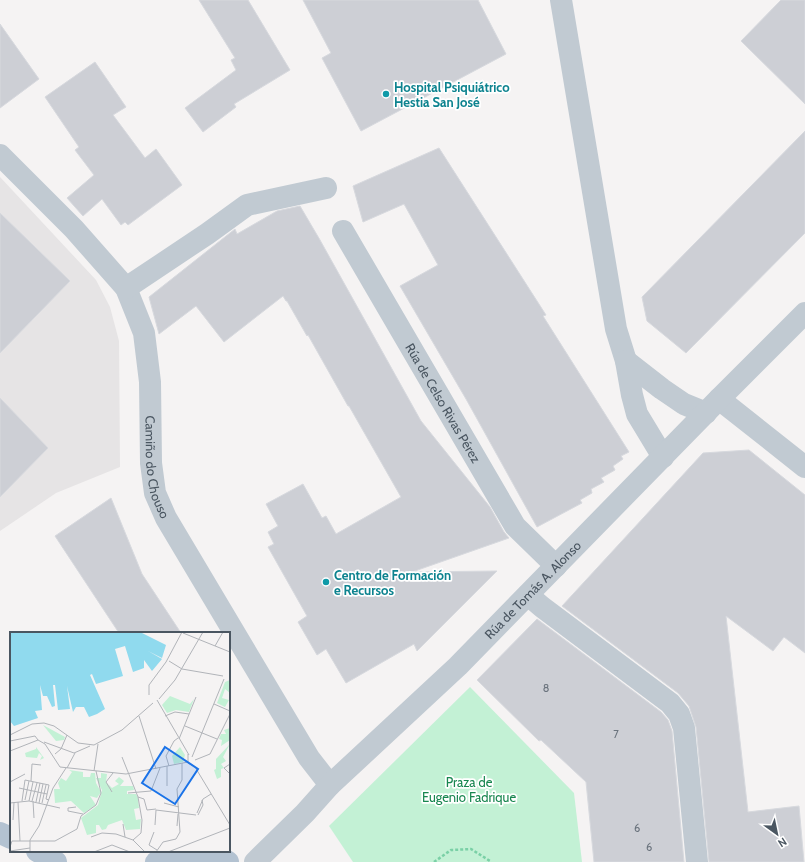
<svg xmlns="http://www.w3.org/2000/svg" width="805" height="862" font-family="Cabin,sans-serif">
<rect width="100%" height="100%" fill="#f5f3f3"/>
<path fill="#e6e4e5" d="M0 177 96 280 110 307 119 341 120 467 56 493 0 531Z"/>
<path fill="#c3f1d5" d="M470 687 574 793 582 862H353L329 826Z"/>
<g fill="#cdcfd5" stroke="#d7d9de">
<path d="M199 0H248L290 70 234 104 236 107 203 132 185 108 236 70 231 60 235 58Z"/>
<path d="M303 0H478L506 54 361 131 322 58 331 53Z"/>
<path d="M781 0H805V104L741 41Z"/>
<path d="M0 24 39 79 0 108Z"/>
<path d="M95 62 126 107 113 115 145 158 156 149 182 185 128 225 125 222 121 225 102 199 83 216 67 198 94 175 75 150 79 147 45 97Z"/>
<path d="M805 131V233L686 353 647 321 642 297Z"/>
<path d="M439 148 546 315 543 316 629 452 621 456 623 459 613 466 615 470 601 478 604 482 591 489 592 493 580 500 582 503 537 527 466 399 400 286 438 265 404 204 363 222 353 186Z"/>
<path d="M300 206 320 240 421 421 490 507 504 532 509 538 412 572 497 571 417 651 414 644 346 683 326 649 317 655 298 622 307 616 268 547 274 544 268 532 278 526 266 504 303 484 322 518 326 516 336 534 401 497 349 406H348L308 335 307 336 287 301H286L283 296 224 342 196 306 159 334 149 297 235 229 237 234 277 211Z"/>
<path d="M0 213 70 281 0 353Z"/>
<path d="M0 398 48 448 0 497Z"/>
<path d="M749 450 805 495V653L784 637 773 651 726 616 748 812 799 806 804 862H709L696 727 689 706 678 693 562 606 703 453Z"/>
<path d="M111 498 142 574 181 633H119L55 536Z"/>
<path d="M537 619 661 712 668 720 672 731 684 862H594L586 782 541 740 539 741 477 680Z"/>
</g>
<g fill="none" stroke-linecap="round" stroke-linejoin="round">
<path stroke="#7ad0a6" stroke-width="2.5" stroke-dasharray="3 2" stroke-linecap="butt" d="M434 862 451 850 471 849 490 861 491 862"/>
<g stroke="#c1cad2" stroke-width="22">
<path d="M561 0 616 329 626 361 632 395 637 414 663 457"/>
<path id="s1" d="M0 155 74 229 126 288 144 333 150 382 151 463 155 493 166 518 309 758 330 785"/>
<path id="s2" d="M343 231 515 526 556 566"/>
<path d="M126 288 207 234 247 205 326 188"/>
<path d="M626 361 662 389 684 404 706 413"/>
<path d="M719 399 805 467"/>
<path d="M528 595 542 607 670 703 679 714 684 728 697 862"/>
<path id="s3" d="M255 862 305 813 330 785 458 666 719 399 805 313"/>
</g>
<g stroke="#b3c2d1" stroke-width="22">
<path d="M0 833 11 838"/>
<path d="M37 851 56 862"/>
<path d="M156 862C163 859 172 855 179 854 194 852 216 854 228 862"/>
</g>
</g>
<g fill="#0f9aa8" stroke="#fff" stroke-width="1.5">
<circle cx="386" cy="94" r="4"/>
<circle cx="326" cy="582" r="4"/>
</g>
<g text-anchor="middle" stroke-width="3.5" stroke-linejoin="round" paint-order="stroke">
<g font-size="11" fill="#6b747e">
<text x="546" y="692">8</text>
<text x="616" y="738">7</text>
<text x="637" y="832">6</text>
<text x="649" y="851">6</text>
</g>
<g font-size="13" font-weight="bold" fill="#0d838f" stroke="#fff" text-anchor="start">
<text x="394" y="92">Hospital Psiquiátrico<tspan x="394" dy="15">Hestia San José</tspan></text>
<text x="334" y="580">Centro de Formación<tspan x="334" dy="15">e Recursos</tspan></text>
</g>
<g font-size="13" fill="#4a5661" stroke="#fff">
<text dy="5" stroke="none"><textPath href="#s2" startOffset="199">Rúa de Celso Rivas Pérez</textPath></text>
<text dy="5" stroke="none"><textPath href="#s1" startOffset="367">Camiño do Chouso</textPath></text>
<text dy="5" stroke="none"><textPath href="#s3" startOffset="389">Rúa de Tomás A. Alonso</textPath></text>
</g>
<g font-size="13" fill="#17864f" stroke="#fff">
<text x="469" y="787">Praza de<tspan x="469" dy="15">Eugenio Fadrique</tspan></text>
</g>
</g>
<g transform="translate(10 632)">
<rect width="220" height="220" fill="#f5f3f3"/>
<path d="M220 48V61L215 57 212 66 219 68 215 75 207 71 215 50ZM160 64 180 72 184 67 179 80 166 78 157 81 152 73ZM33 93 55 105 54 108 46 109ZM220 96V108L211 114 212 108 209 107 211 102H216L214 98ZM220 112 213 125 216 129 211 132 214 136 211 137V145L207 147 204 138 206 137V127ZM26 115 34 126 30 128 32 124 29 121 27 126 16 125 15 121 26 117ZM170 115 175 123 173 130 164 132 162 124ZM59 138 73 140V145H80L81 141H85L86 151 91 160 87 166 80 164 86 173 74 181 61 169 45 171 44 157H50L48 151 51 146 56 149 62 140ZM91 141 97 142 96 150 102 156 109 152 105 149 109 145 114 149 110 154H123L124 158 117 159V162H126L128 166 129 176 124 177 126 188 131 187 130 197 116 198 112 188 98 193 96 197 92 198 89 193H86V201L77 203 71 186 88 173 92 158 86 146H91Z" fill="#c3f1d5"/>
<path d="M0 0H130L156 13 152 26 138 19 152 27 142 39 134 28V36L123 40 115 14 105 17 113 44 86 52 82 42 80 43 95 77 87 82 79 85 74 75H66L63 80 57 54 60 77 48 78 45 53H43L45 74 42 75 37 64H33L30 53 32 78 25 79 28 86 4 94 0 89Z" fill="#90daee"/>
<path fill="none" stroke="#b1b4b9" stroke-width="1" d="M173 1 220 20M205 14 213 0M159 29 172 37 213 44M139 63V53L156 30 172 0M149 67 165 48 193 0M147 68 179 123M204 72 220 79M129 84 146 137M155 84 165 80 179 82M175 94 207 107M0 103 22 92 34 91 44 94 68 111 84 113 112 98 143 71M169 107 186 65M0 109 25 104 28 108M34 110 64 121 80 114M0 119 28 108 35 112 50 135 116 142 178 130M45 122 51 117 57 103M178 122V131L185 135 220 193M112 125 128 165 132 188 131 201 123 208M182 125 214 47M185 128 200 122 220 82M220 132 214 136 220 142M159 134 156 124 164 109 168 106M57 136 65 121M84 139 88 112M21 149 22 132 31 133M0 150 15 142M157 154V134M9 156 37 162M102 160 96 150 103 141M118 161 141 159 150 136M128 165 134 167 137 178 146 177M15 168 19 149M12 169 15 148 39 153 36 167 39 168M19 169 23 150M22 169 27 151M23 169 24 186M8 170 10 209M26 170 30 151M0 171 19 169 50 176M29 171 33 152M32 171 36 153M154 171 169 175M66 175 58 176V179L73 182M187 181 193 167 201 162M188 183 193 173 192 168M3 188 4 170M113 192 115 205M145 193 146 178 186 183M167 194 168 182M144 200 139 213 147 218M81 205 92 201 106 202 123 208 135 220M0 215 2 209H45L67 197 71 184 86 173 91 161 86 139M0 219 20 216M20 220V208L29 194 43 156 56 136M84 220 102 213 120 220M146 220 153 210 166 207 170 200 167 157 172 148V131M158 220 220 196"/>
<path fill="#1a73e8" fill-opacity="0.15" stroke="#1a73e8" stroke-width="2" d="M155 115 188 137 165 172 132 151Z"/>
<rect width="220" height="220" fill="none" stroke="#4a5661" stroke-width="2"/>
</g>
<g transform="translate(777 834) rotate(147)" stroke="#ffffff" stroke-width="3" paint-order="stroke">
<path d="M0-3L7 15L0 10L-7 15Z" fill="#4a5661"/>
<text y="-6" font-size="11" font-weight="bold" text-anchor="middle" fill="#4a5661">N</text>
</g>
</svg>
